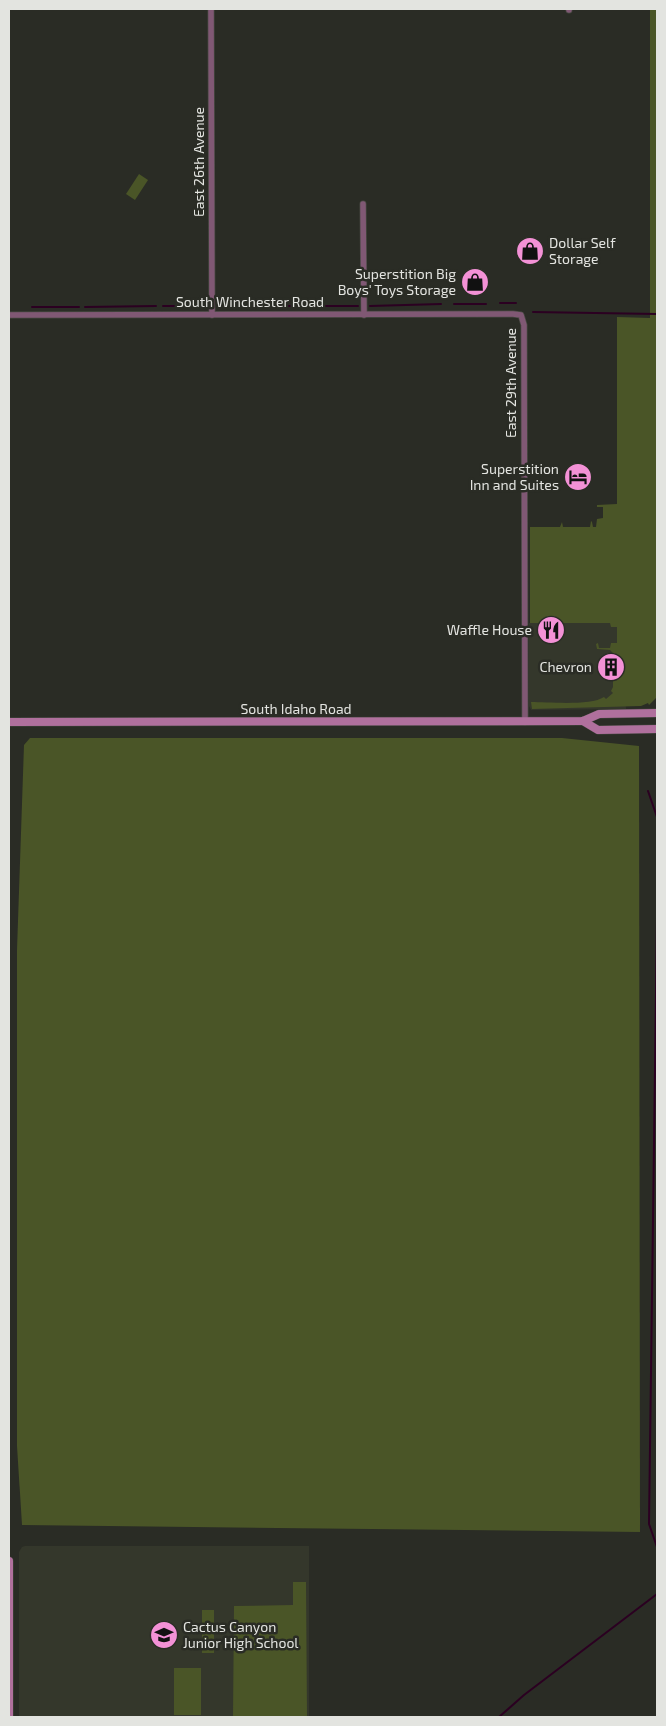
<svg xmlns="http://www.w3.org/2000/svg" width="666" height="1726" font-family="'Exo 2',sans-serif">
<rect width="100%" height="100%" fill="#2a2c25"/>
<g fill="#34372b">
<path d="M624 622 626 709 531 710 529 706V623Z"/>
<path d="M25 1546H309V1717H19V1552L22 1547Z"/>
</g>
<g fill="#4a5527">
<path d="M650 9H657V697L649 705 648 703 641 706 532 709 531 702C548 702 591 706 604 697L606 699 613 693 611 691 613 687V653L610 650 597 649 596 644 598 643 599 648H610L611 643H617V627H611L610 623H530V527H560L562 522 563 527H590L591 521 592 522 593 527H596L597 519 603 518V507H597V505L617 504V317L650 318Z"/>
<path d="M139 174 148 180 135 200 126 194Z"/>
<path d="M30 738H562L639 746 640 1532 22 1525 17 1446V950L24 745Z"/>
<path d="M293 1582H306L307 1717H233L234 1606 293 1605Z"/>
<rect x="202" y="1610" width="12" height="43"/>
<rect x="174" y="1668" width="27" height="47"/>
</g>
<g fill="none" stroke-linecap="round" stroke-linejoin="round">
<g stroke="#2b0021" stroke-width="2">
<path d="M500 303H516"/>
<path d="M454 304H486"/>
<path d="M163 306H199"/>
<path d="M227 306H358"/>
<path d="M370 306 441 304"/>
<path d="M32 307H79"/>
<path d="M85 307 156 306"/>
<path d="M533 312 657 314"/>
<path d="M648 791 657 817"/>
<path d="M657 918 649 1524 657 1547"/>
<path d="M499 1717 524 1695 657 1594"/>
</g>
<g stroke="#484943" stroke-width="7">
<g id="street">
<path d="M211 9 212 315"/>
<path d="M569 9V10"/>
<path d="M363 204 364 315"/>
<path d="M9 315 513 314 521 315 524 325 525 722"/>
</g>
</g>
<g stroke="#484943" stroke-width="9">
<g id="secondary">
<path d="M583 721 598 730 657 729"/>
<path d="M9 722 583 721 599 714 657 713"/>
<path d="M9 1561V1717"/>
</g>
</g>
<use href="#street" stroke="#805874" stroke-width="5.5"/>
<use href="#secondary" stroke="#b0709d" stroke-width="8"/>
</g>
<defs>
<g id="shop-disc" transform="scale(1.4375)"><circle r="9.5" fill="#f391d6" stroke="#2a2c25"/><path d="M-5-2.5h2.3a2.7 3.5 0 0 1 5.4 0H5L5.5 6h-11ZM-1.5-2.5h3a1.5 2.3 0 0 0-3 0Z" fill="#111"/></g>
<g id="hotel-disc" transform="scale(1.4375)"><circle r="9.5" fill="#f391d6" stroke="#2a2c25"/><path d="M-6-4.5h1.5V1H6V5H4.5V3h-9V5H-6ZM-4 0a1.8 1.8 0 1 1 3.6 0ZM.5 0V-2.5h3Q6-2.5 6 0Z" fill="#111"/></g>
<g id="restaurant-disc" transform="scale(1.4375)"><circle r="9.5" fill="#f391d6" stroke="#2a2c25"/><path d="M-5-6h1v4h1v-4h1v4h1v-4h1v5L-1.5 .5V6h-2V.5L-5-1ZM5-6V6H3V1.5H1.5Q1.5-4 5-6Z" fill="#111"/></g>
<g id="building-disc" transform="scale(1.4375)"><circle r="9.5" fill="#f391d6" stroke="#2a2c25"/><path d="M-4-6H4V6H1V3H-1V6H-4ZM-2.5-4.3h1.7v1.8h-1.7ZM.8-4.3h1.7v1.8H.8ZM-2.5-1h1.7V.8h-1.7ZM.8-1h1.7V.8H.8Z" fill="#111"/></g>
<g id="school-disc" transform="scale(1.4375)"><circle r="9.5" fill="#f391d6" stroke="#2a2c25"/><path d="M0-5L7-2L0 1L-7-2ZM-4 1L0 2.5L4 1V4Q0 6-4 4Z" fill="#111"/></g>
</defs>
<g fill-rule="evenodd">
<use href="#shop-disc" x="530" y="251"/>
<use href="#shop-disc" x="475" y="282"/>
<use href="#hotel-disc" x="578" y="477"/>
<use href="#restaurant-disc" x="551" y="630"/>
<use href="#building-disc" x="611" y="667"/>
<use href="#school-disc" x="164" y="1635"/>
</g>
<g text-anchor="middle" stroke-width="5" stroke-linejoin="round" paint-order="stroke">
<g font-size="14" fill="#e3e4e0" stroke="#2a2c25">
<text transform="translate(199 162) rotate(-90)" y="5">East 26th Avenue</text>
<text x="250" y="307">South Winchester Road</text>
<text transform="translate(511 383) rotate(-90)" y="5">East 29th Avenue</text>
<text x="296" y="714">South Idaho Road</text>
</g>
<g font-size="14" fill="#e3e4e0" stroke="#2a2c25" text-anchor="end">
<text x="549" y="248" text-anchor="start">Dollar Self<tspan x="549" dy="16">Storage</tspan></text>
<text x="456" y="279">Superstition Big<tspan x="456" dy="16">Boys' Toys Storage</tspan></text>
<text x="559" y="474">Superstition<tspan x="559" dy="16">Inn and Suites</tspan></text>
<text x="532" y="635">Waffle House</text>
<text x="592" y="672">Chevron</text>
<text x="183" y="1632" text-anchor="start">Cactus Canyon<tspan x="183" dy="16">Junior High School</tspan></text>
</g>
</g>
<rect width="666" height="1726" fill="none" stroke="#e3e4e0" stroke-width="20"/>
</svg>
